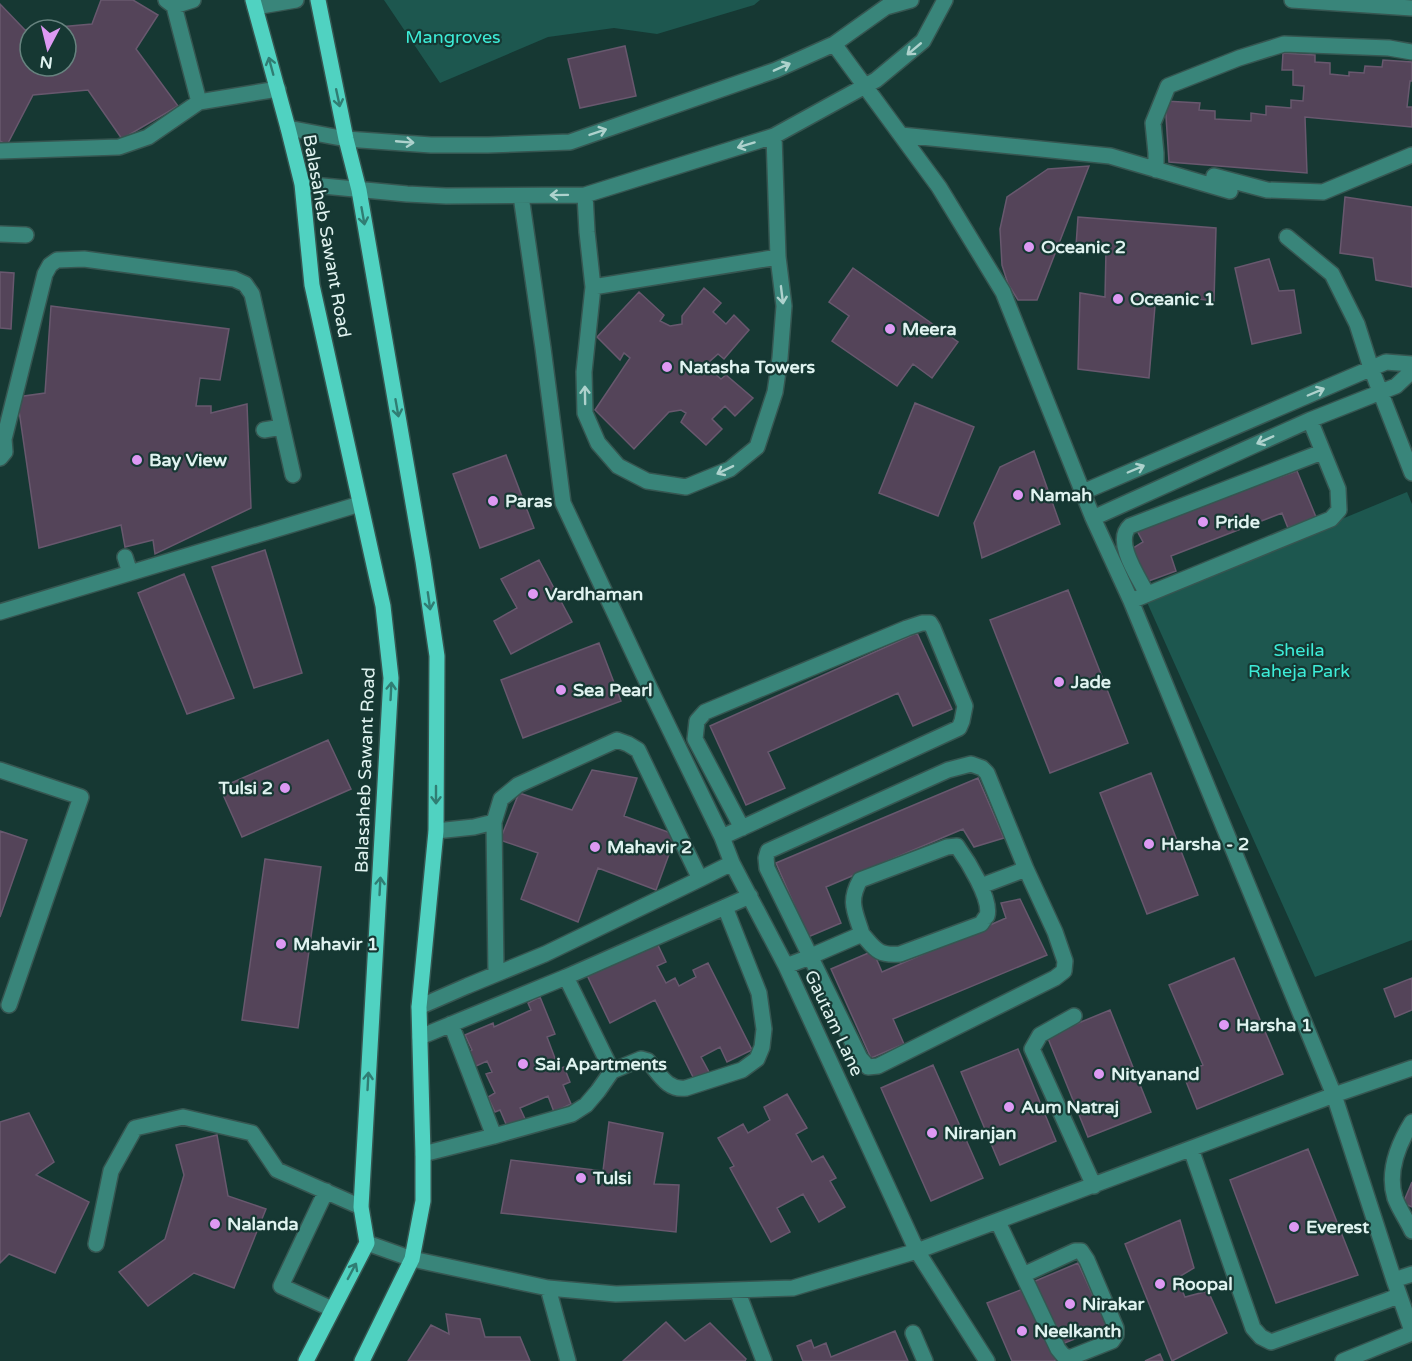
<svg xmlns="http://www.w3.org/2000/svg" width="1412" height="1361" font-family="'Varela Round',sans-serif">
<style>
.green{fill:#1d574f}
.building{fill:#544459;stroke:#68586e;stroke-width:1.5;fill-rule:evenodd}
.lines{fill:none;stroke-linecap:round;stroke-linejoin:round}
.minor-casing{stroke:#365651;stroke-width:18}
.major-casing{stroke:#365651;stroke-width:18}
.minor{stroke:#39857a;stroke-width:15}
.major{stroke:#50d2c1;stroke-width:15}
.oneway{stroke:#aed2cd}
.oneway2{stroke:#307d73}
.poi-dot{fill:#dd99f3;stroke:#163833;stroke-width:2}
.labels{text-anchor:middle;stroke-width:4.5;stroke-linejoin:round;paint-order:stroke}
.park-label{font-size:18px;fill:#3dedd8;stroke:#163833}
.street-label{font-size:18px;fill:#e0f3f0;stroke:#163833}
.poi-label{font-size:18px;font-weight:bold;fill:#e0f3f0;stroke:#163833;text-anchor:start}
</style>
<rect width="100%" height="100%" fill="#163833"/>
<path class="green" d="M384,0h376l-6,5 -97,29 -43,-6 -66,9 -108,46z
M1407,492l5,12v436l-97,37 -169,-377z"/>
<path class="building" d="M101,0h32l25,15 -22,34 42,57 -56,33 -34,-49 -55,5 -26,50 -7,-4v-137l25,26 67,-6zM30,30h36v36h-36z
M625,46l11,50 -56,12 -12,-49z
M1283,53l32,2v7l15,1v11l19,2v-4l15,1 1,-7 17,1 1,-7 29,2v19h-2l-3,26h5v20l-107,-10 2,56 -138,-11 -4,-61 35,2 -1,7 16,1v8l36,2v-8l15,2v-9l25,2v-8l12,1 1,-15 -11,-1v-15h-11z
M1089,166l-52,134h-19l-10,-16 -6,-19 -2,-36 7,-32 41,-28z
M1345,197l67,10v80l-36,-7 -3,-22 -33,-5z
M1078,217l138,11 -2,73 -58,-7 -7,84 -71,-9 2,-76 25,4 1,-47 -30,-4z
M1269,259l10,32 15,-1 7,43 -49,11 -17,-76z
M853,268l105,74 -26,36 -19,-14 -16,22 -65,-45 17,-25 -20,-14z
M0,272l14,1 -3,56 -11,-1z
M704,288l17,15 -8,9 13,12 8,-9 15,15 -25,29 -6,-5 -10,9 5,9 8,7 5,-4 27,23 -18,18 -10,-10 -13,13 10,10 -16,16 -25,-23 5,-9 -5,-3 -12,2 -35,37 -39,-39 35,-52 -6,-5 -4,7 -23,-23 42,-45 25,23 -4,6 10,5 12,-2v-8z
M51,306l178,23 -9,51 -20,-2 -4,28h15v7l36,-9 4,104 -96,46 -2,-14 -28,7 -4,-22 -82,23 -22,-151 28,-4z
M915,403l59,24 -36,89 -59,-23z
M1034,451l26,73 -78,34 -8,-35 26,-56z
M506,455l28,73 -54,20 -27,-74z
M1297,471l19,46 -28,11 -6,-15 -111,43 5,15 -30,11 -13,-34 10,-6 -8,-15z
M265,550l37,123 -48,15 -42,-121z
M539,560l33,62 -61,32 -17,-33 23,-13 -16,-29z
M184,574l50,124 -47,16 -49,-121z
M1068,590l60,153 -78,30 -60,-153z
M917,633l35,76 -39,17 -15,-33 -130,59 17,36 -39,17 -36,-79z
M599,643l22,58 -98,37 -22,-58z
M328,740l23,49 -109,48 -22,-49z
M592,770l45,8 -13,38 52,19 -20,55 -58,-22 -20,54 -57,-23 17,-46 -38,-13 19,-47 53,17z
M1151,773l47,122 -51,19 -47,-121z
M978,778l26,60 -30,9 -11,-18 -137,58 15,36 -33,14 -32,-74z
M0,831l27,9 -27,77z
M265,859l56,8 -23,161 -56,-8z
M1020,899l27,56 -154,64 11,25 -33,14 -40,-89 42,-18 9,21 124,-54 -5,-15z
M655,939l11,23 -9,4 9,17 9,-5 4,8 17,-9 -3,-7 15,-7 44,87 -25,12 -7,-15 -19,10 8,15 -15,7 -39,-79 -45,23 -24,-50z
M1234,958l49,116 -86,35 -14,-35 20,-9 -34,-80z
M1412,978v32l-17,7 -11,-28z
M540,997l15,37 -8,3 12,32 5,-2 6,15 -7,3 8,19 -17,8 -6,-16 -28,12 7,15 -18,8 -9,-21 -5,2 -7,-15 7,-4 -9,-19 6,-2 -5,-11 -13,6 -6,-15 4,-2 -7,-15 28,-12 1,4 37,-17 -3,-7z
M1110,1010l41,102 -63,25 -41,-101z
M1018,1049l38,92 -56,24 -39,-93z
M933,1065l50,113 -52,23 -50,-113z
M787,1094l20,34 -11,6 16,28 11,-6 13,22 -6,3 15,26 -26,15 -16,-28 -26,14 13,24 -19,10 -41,-74 4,-2 -16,-28 25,-14 5,9 22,-13 -6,-13z
M29,1113l25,49 -18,13 53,27 -34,71 -46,-19 -9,9v-141z
M609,1122l54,11 -9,51 25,1 -3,47 -175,-19 10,-53 92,11z
M217,1135l11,61 38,13 -32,79 -40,-15 -46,33 -29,-34 46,-33 19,-64 -8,-30z
M1308,1149l50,126 -82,28 -46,-123z
M1412,1182v25l-9,-4z
M1180,1220l14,48 -17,10 8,19 23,-6 19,42 -55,28 -47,-117z
M1078,1263l29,63 -45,18 -29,-62z
M1023,1289l34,70 -3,2h-42l-25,-58z
M446,1314l34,5 5,18h35l10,24h-122l23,-36 18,9z
M666,1322l19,19 25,-18 36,36 -1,2h-122z
M895,1331l13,30h-105l-6,-15 14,-6 3,8 12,-5 5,14z
M1160,1354l3,7h-18z"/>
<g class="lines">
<g class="minor-casing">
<path id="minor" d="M166,0l8,6 19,-6
M1292,0l120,8
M174,6l25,96
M255,7l41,-7
M834,44l105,143 64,105 90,226 38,83 203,494 60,185 18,51
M288,128l58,11 85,6h57l82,-3 206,-72 58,-26 52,-37 25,-7
M901,135l209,21 120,35
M0,151l119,-4 29,-10 51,-35 79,-13
M1156,170v-17l-3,-30 15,-37 71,-28 45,-14 105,4 23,4
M1214,176l53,14 56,2 89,-37
M302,184l105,10 39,2 139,-1 189,-59 102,-56 47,-39 22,-41
M585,195l2,37 6,55 -9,85 1,41 13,30 20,23 29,15 39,6 44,-18 27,-22 18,-55 5,-34 4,-52 -6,-49 -4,-121
M521,196l22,152 20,155 91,194 68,140 10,26 54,103 131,285 70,110
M0,234l26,1
M1287,237l45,37 25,50 14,44 41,105
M593,287l185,-30
M264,430l18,-3
M0,458l5,-6 -1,-13 41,-165 5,-9 7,-5 27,-1 150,20 11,5 7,10 41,181
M1083,492l303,-130 26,2
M1093,518l217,-98 86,-34 16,-15
M125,557l5,16
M1147,594c-8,-16 -34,-53 -17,-68l192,-74
M1131,601l200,-82 8,-9 -1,-21 -28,-69
M0,612l360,-108
M971,764l11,4 5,5 39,96 29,63 10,29 -1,10 -9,7 -177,88 -10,1 -8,-9 -93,-190 -1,-10 2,-7 180,-81z
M0,770l81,27 -72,208
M494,822l2,152
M722,837l237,-109 3,-7 3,-15 -32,-78 -3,-5h-8l-15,5 -202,84 -8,9 -2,18 47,89
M700,879l32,-16
M981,886l45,-17
M786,966l16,-6 60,-26c13,15 16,22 38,20l81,-30c1,-1 5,-8 6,-8 5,-17 -20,-56 -30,-70l-10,1 -87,33c-12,22 -5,31 2,54
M566,977l46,94
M419,1007l48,-21 78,-32 155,-75 -62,-129 -10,-6 -11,-4 -99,45 -17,14 -7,23 -20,5 -38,4
M1074,1016l-34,19 -8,14 62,137
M451,1024l43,112
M420,1037l146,-60 184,-81
M1412,1122c-13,21 -25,50 -17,76 4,11 12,22 17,33
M1191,1149l62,179 8,9 10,5 117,-42 11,-5
M423,1154l71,-18 78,-22 14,-9 12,-14 14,-20 29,-12 7,2c11,12 19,30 38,27l56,-18 15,-11 5,-12 2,-18 -5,-36 -34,-86
M326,1191l-45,95 51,23
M998,1222l60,127 5,6 6,3 43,-17 4,-6v-7l-29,-68 -6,-9h-6l-52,24
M367,1243l45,16 136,29 68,6 177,-6 124,-37 417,-156 78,-27
M96,1244l15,-73 24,-43 48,-11 69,16 25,37 84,37
M1394,1280l18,-6
M548,1288l20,73
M737,1290l27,71
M913,1333l12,28
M1343,1361l69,-28"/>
</g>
<g class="major-casing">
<path id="major" d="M253,0l35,128 14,56 10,101 71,321 8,72 -30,529 6,36 -61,118
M318,0l28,139 13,51 64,371 14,95 -1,175 -17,176 4,147v47l-11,58 -50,102"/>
</g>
<use href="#minor" class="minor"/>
<use href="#major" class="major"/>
</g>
<defs><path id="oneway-shaft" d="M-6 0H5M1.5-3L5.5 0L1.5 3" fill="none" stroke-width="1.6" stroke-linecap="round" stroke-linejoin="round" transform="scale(1.5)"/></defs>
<g class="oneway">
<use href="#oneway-shaft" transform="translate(914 49) rotate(140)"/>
<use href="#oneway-shaft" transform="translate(782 67) rotate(-24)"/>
<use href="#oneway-shaft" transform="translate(598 132) rotate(-19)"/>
<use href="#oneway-shaft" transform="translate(405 142) rotate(5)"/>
<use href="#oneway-shaft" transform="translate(746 145) rotate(163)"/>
<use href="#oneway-shaft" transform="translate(559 195) rotate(179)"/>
<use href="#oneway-shaft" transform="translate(782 295) rotate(83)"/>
<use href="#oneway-shaft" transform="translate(1316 392) rotate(-23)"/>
<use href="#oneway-shaft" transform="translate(585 395) rotate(-91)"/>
<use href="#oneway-shaft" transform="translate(1265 440) rotate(156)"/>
<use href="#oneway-shaft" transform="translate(1136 469) rotate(-23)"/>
<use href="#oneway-shaft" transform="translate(725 470) rotate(154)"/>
</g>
<g class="oneway2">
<use href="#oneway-shaft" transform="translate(271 66) rotate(-105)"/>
<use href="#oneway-shaft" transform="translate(338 98) rotate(78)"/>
<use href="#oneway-shaft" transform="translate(363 216) rotate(80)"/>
<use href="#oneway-shaft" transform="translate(397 408) rotate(80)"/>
<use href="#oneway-shaft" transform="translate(429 601) rotate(82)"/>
<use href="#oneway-shaft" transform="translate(391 691) rotate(-87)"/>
<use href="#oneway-shaft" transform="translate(436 795) rotate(90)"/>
<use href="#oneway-shaft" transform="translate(380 886) rotate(-87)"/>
<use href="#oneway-shaft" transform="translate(368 1081) rotate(-87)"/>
<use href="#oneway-shaft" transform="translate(352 1271) rotate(-62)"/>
</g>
<g class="poi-dot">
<circle cx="1029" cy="247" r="6"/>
<circle cx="1118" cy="299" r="6"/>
<circle cx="890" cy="329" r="6"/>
<circle cx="667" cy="367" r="6"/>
<circle cx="137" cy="460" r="6"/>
<circle cx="1018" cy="495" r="6"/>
<circle cx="493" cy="501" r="6"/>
<circle cx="1203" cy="522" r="6"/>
<circle cx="533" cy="594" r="6"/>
<circle cx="1059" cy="682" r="6"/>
<circle cx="561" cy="690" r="6"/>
<circle cx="285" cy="788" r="6"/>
<circle cx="1149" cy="844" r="6"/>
<circle cx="595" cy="847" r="6"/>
<circle cx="281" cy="944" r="6"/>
<circle cx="1224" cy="1025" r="6"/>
<circle cx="523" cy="1064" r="6"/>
<circle cx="1099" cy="1074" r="6"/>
<circle cx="1009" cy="1107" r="6"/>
<circle cx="932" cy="1133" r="6"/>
<circle cx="581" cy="1178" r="6"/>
<circle cx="215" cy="1224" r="6"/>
<circle cx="1294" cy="1227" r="6"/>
<circle cx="1160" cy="1284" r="6"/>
<circle cx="1070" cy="1304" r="6"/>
<circle cx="1022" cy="1331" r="6"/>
</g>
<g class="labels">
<g class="park-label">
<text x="453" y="43">Mangroves</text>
<text x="1299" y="656">Sheila<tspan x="1299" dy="21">Raheja Park</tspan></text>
</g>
<g class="street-label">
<text transform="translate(327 236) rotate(80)" y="6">Balasaheb Sawant Road</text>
<text transform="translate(365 770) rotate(-88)" y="6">Balasaheb Sawant Road</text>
<text transform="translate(834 1023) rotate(65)" y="6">Gautam Lane</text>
</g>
<g class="poi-label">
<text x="1041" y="253">Oceanic 2</text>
<text x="1130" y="305">Oceanic 1</text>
<text x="902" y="335">Meera</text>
<text x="679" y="373">Natasha Towers</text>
<text x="149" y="466">Bay View</text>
<text x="1030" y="501">Namah</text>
<text x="505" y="507">Paras</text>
<text x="1215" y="528">Pride</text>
<text x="545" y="600">Vardhaman</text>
<text x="1071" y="688">Jade</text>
<text x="573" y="696">Sea Pearl</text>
<text x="273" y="794" text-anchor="end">Tulsi 2</text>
<text x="1161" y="850">Harsha - 2</text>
<text x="607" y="853">Mahavir 2</text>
<text x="293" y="950">Mahavir 1</text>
<text x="1236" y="1031">Harsha 1</text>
<text x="535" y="1070">Sai Apartments</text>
<text x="1111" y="1080">Nityanand</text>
<text x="1021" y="1113">Aum Natraj</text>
<text x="944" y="1139">Niranjan</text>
<text x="593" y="1184">Tulsi</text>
<text x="227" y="1230">Nalanda</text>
<text x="1306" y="1233">Everest</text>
<text x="1172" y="1290">Roopal</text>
<text x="1082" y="1310">Nirakar</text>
<text x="1034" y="1337">Neelkanth</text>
</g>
</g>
<g transform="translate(48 48) rotate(187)"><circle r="28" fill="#163833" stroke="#67837f" stroke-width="1.5"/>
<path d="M0-4.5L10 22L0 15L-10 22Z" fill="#dd99f3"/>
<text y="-9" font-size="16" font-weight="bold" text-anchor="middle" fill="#e0f3f0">N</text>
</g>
</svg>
